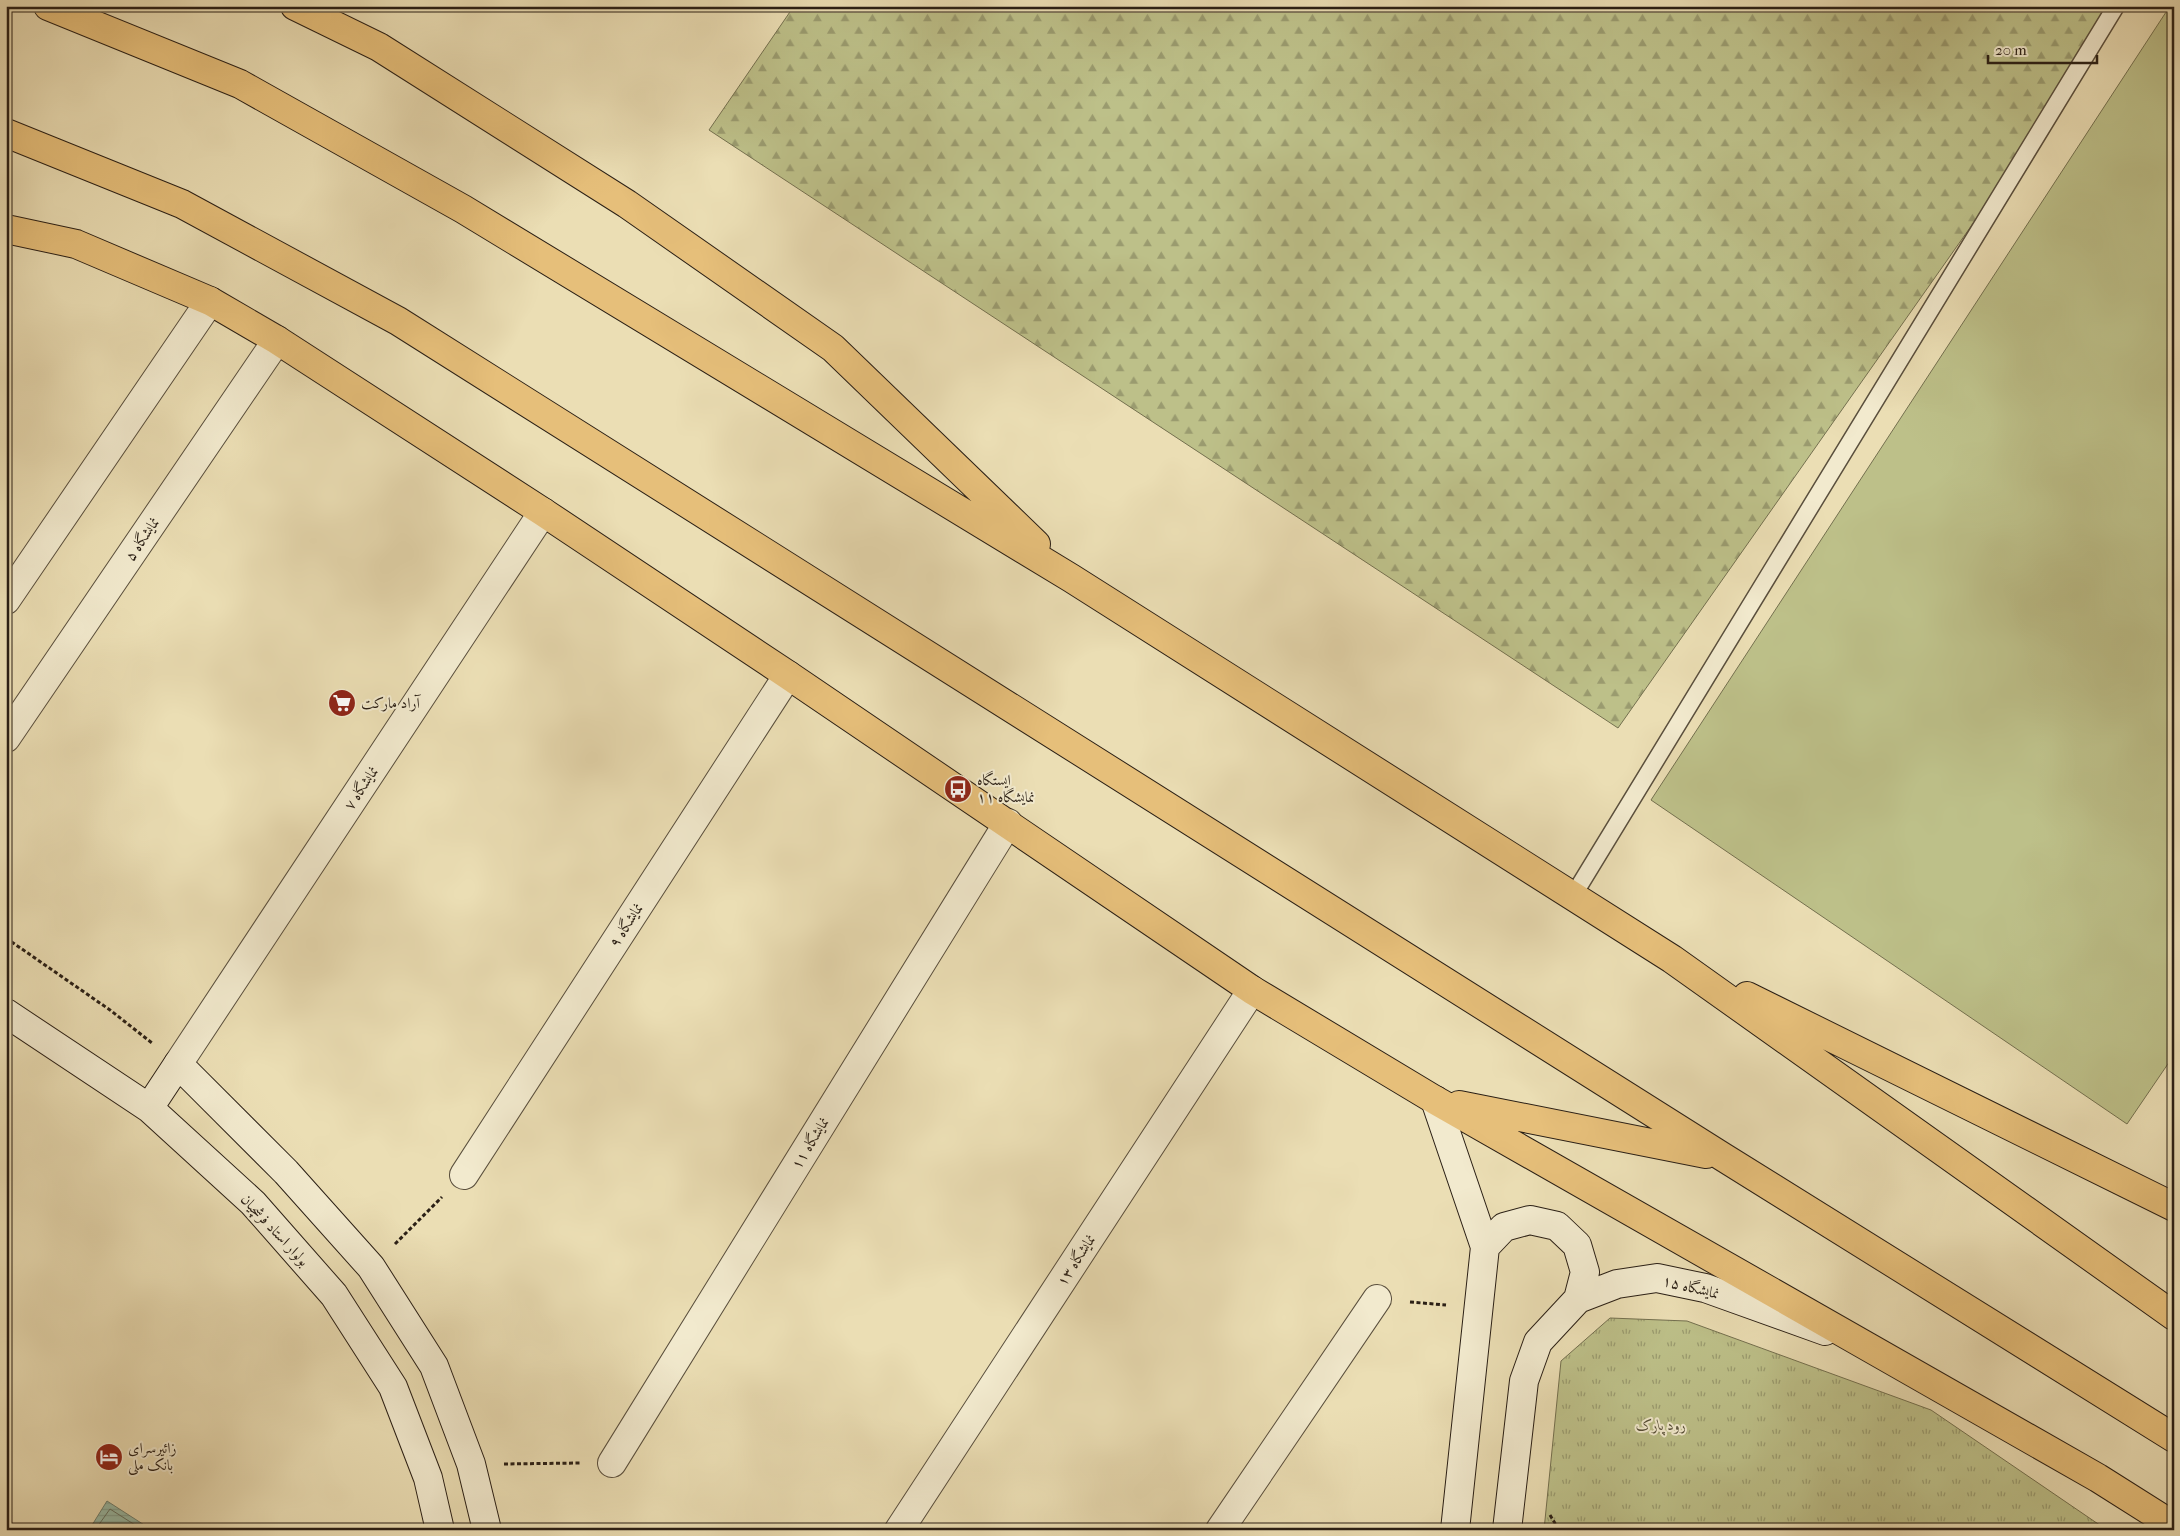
<svg xmlns="http://www.w3.org/2000/svg" width="2180" height="1536" font-family="'IM FELL French Canon',Amiri,serif">
<style>
.grass{fill:url(#grass-tufts);stroke:#74704f}
.forest{fill:url(#forest-firs);stroke:#74704f}
.pitch{fill:#bdc089;stroke:#74704f}
.water{fill:url(#water-rules);stroke:#6d7e6e}
.lines{fill:none;stroke-linecap:round;stroke-linejoin:round}
.shore{stroke:#626e5f;stroke-width:1}
.lane-casing{stroke:#5a4f3d;stroke-width:19}
.street-casing{stroke:#5a4f3d;stroke-width:30}
.secondary-casing{stroke:#2a1f15;stroke-width:30}
.highway-casing{stroke:#2a1f15;stroke-width:30}
.path{stroke:#2a1f15;stroke-width:3;stroke-dasharray:4 2.5;stroke-linecap:butt}
.lane{stroke:#f2eace;stroke-width:16}
.street{stroke:#f2eace;stroke-width:28}
.secondary{stroke:#f2eace;stroke-width:28}
.highway{stroke:#e6bf7a;stroke-width:28}
.labels{text-anchor:middle;stroke-width:4;stroke-linejoin:round;paint-order:stroke}
.street-label{font-size:15px;fill:#2a1f15;stroke:#f2eace}
.poi-label{font-size:15px;fill:#2a1f15;stroke:#f2eace;text-anchor:start}
.park-label{font-size:15px;font-style:italic;fill:#564f38;stroke:#f2eace}
</style>
<defs>
<pattern id="grass-tufts" width="24" height="20" patternUnits="userSpaceOnUse" patternTransform="scale(1.25)"><rect width="24" height="20" fill="#bdc089"/><path d="M3 7l-1-3M5 7V3M7 7l1-3M15 17l-1-3M17 17v-4M19 17l1-3" fill="none" stroke="#9a9b6f"/></pattern>
<pattern id="forest-firs" width="22" height="20" patternUnits="userSpaceOnUse" patternTransform="scale(1.25)"><rect width="22" height="20" fill="#bdc089"/><path d="M5 1l3.5 6h-7zM16 11l3.5 6h-7z" fill="#9a9b6f"/></pattern>
<pattern id="water-rules" width="6" height="5" patternUnits="userSpaceOnUse" patternTransform="scale(1.25)"><rect width="6" height="5" fill="#99bda9"/><path d="M0 2.5h6" fill="none" stroke="#84a291"/></pattern>
</defs>
<rect width="100%" height="100%" fill="#ebdeb4"/>
<filter id="stains"><feTurbulence type="fractalNoise" baseFrequency=".004" numOctaves="4"/><feColorMatrix values="0 0 0 0 .2 0 0 0 0 .09 0 0 0 0 .02 0 0 0 .5 -.17"/></filter>
<radialGradient id="worn" r=".72"><stop offset=".6" stop-color="#630" stop-opacity="0"/><stop offset="1" stop-color="#630" stop-opacity=".3"/></radialGradient>
<path class="grass" d="M1610,1318l77,3 244,89 176,120h-563l17,-169z"/>
<path class="forest" d="M794,6h1332l-508,722 -909,-598z"/>
<path class="pitch" d="M2170,6h4v1049l-47,69 -476,-324z"/>
<path class="water" d="M107,1501l45,29h-63z"/>
<g class="lines">
<path class="shore" d="M95,1530l15,-21 33,21"/>
<g class="lane-casing">
<path id="lane" d="M1573,896l543,-890"/>
</g>
<g class="street-casing">
<path id="street" d="M6,600l204,-299
M6,738l271,-398
M178,1064l365,-552
M464,1175l324,-500
M612,1463l396,-640
M899,1530l353,-540
M1220,1530l157,-231"/>
</g>
<g class="secondary-casing">
<path id="secondary" d="M6,1013l143,95 104,95 81,92 59,92 35,91 12,52
M1435,1100l50,147 -30,283
M149,1108l29,-44 108,108 85,95 63,99 37,98 16,66
M1485,1247l19,-20 26,-7 27,6 20,19 8,27 -7,27
M1507,1530l17,-149 14,-39 40,-43 39,-15 40,-6 48,10 120,43"/>
</g>
<g class="highway-casing">
<path id="highway" d="M48,6l192,78 223,125 608,369 601,381 502,357
M295,6l84,41 248,157 206,144 203,196
M6,133l176,71 216,117 1325,836 451,281
M6,229l70,15 134,57 67,39 266,172 245,163 464,315 183,110 663,378 76,48
M1747,996l427,211
M1459,1105l247,49"/>
</g>
<path class="path" d="M6,938l104,72 42,33
M395,1244l47,-47
M1410,1302l36,3
M504,1464l77,-1
M1550,1515l9,15"/>
<use href="#lane" class="lane"/>
<use href="#street" class="street"/>
<use href="#secondary" class="secondary"/>
<use href="#highway" class="highway"/>
</g>
<defs>
<g id="supermarket-disc" transform="scale(1.4375)"><circle r="9.5" fill="#8f2418" stroke="#f2eace"/><path d="M-6-5.5h2.5l.6 2H6L4.5 2H-2.5L-4.4-4H-6ZM-1.5 3.2a1.3 1.3 0 1 0 .1 0ZM3 3.2a1.3 1.3 0 1 0 .1 0Z" fill="#fff"/></g>
<g id="bus-disc" transform="scale(1.4375)"><circle r="9.5" fill="#8f2418" stroke="#f2eace"/><path d="M-5-6H5V4H4V6H2V4H-2V6H-4V4H-5ZM-3.5-4V0h7V-4ZM-3.5 1.2v1.5H-2V1.2ZM2 1.2v1.5H3.5V1.2Z" fill="#fff"/></g>
<g id="hotel-disc" transform="scale(1.4375)"><circle r="9.5" fill="#8f2418" stroke="#f2eace"/><path d="M-6-4.5h1.5V1H6V5H4.5V3h-9V5H-6ZM-4 0a1.8 1.8 0 1 1 3.6 0ZM.5 0V-2.5h3Q6-2.5 6 0Z" fill="#fff"/></g>
</defs>
<g fill-rule="evenodd">
<use href="#supermarket-disc" x="342" y="703"/>
<use href="#bus-disc" x="958" y="789"/>
<use href="#hotel-disc" x="109" y="1457"/>
</g>
<g class="labels">
<g class="street-label">
<text transform="translate(142 539) rotate(-56)" y="5">نمایشگاه ۵</text>
<text transform="translate(361 788) rotate(-56)" y="5">نمایشگاه ۷</text>
<text transform="translate(626 925) rotate(-57)" y="5">نمایشگاه ۹</text>
<text transform="translate(810 1143) rotate(-58)" y="5">نمایشگاه ۱۱</text>
<text transform="translate(275 1230) rotate(47)" y="5">بولوار استاد فرشچیان</text>
<text transform="translate(1076 1260) rotate(-57)" y="5">نمایشگاه ۱۳</text>
<text transform="translate(1691 1287) rotate(14)" y="5">نمایشگاه ۱۵</text>
</g>
<g class="poi-label">
<text x="361" y="708">آراد مارکت</text>
<text x="977" y="785">ایستگاه<tspan x="977" dy="17">نمایشگاه ۱۱</tspan></text>
<text x="128" y="1453">زائیرسرای<tspan x="128" dy="17">بانک ملی</tspan></text>
</g>
<g class="park-label">
<text x="1661" y="1430">رود پارک</text>
</g>
</g>
<rect width="2180" height="1536" fill="none" stroke="#ebdeb4" stroke-width="25"/>
<rect x="8" y="8" width="2165" height="1521" fill="none" stroke="#2a1f15" stroke-width="2.5"/>
<rect x="12" y="12" width="2155" height="1511" fill="none" stroke="#2a1f15"/>
<path d="M1988 55v8h109v-8" fill="none" stroke="#2a1f15" stroke-width="2.5"/>
<text x="1995" y="55" font-size="15" fill="#2a1f15" stroke="#f2eace" stroke-width="4" paint-order="stroke">20 m</text>
<rect width="100%" height="100%" filter="url(#stains)"/>
<rect width="100%" height="100%" fill="url(#worn)"/>
</svg>
